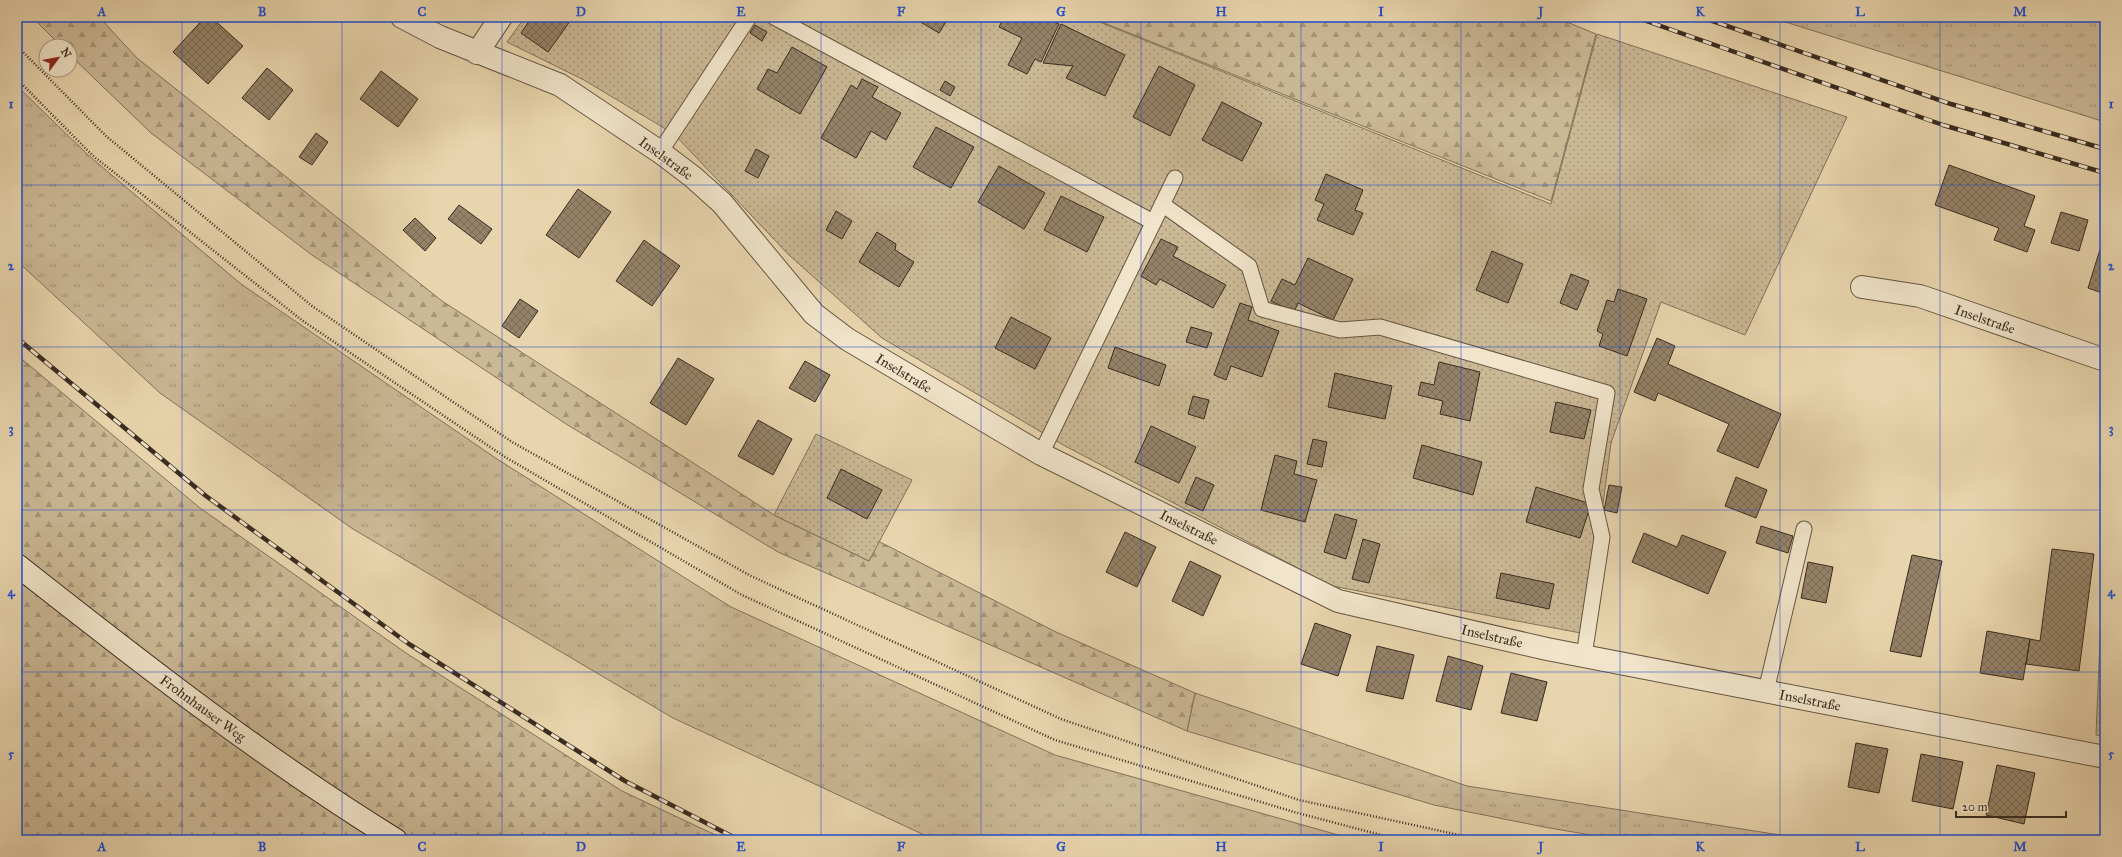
<svg xmlns="http://www.w3.org/2000/svg" width="2122" height="857" font-family="'IM FELL Great Primer',serif">
<style>
.grass{fill:url(#grass-tufts);stroke:#82725a}
.forest{fill:url(#forest-firs);stroke:#82725a}
.garden{fill:url(#garden-dots);stroke:#82725a}
.building{fill:url(#building-cross-hatch);stroke:#392b20}
.lines{fill:none;stroke-linecap:round;stroke-linejoin:round}
.service-casing{stroke:#655643;stroke-width:17}
.minor-casing{stroke:#655643;stroke-width:24}
.secondary-casing{stroke:#392b20;stroke-width:24}
.path{stroke:#392b20;stroke-width:2.5;stroke-dasharray:1 2;stroke-linecap:butt}
.service{stroke:#f1e4ca;stroke-width:15}
.minor{stroke:#f1e4ca;stroke-width:22}
.secondary{stroke:#f1e4ca;stroke-width:22}
.rail-casing{stroke:#392b20;stroke-width:4.5}
.rail{stroke:#f1e4ca;stroke-width:3;stroke-dasharray:9;stroke-linecap:butt}
.grid{fill:none;stroke:#1d4ed8;stroke-width:1;stroke-opacity:0.55}
.labels{text-anchor:middle;stroke-width:3;stroke-linejoin:round;paint-order:stroke}
.street-label{font-size:14px;fill:#392b20;stroke:#f1e4ca}
.neatline{fill:none;stroke:#1d4ed8;stroke-width:1.5}
.grid-label{font-size:13px;text-anchor:middle;font-weight:bold;fill:#1d4ed8}
</style>
<defs>
<pattern id="grass-tufts" width="24" height="20" patternUnits="userSpaceOnUse"><rect width="24" height="20" fill="#cbb895"/><path d="M3 7l-1-3M5 7V3M7 7l1-3M15 17l-1-3M17 17v-4M19 17l1-3" fill="none" stroke="#a69679"/></pattern>
<pattern id="forest-firs" width="22" height="20" patternUnits="userSpaceOnUse"><rect width="22" height="20" fill="#cbb895"/><path d="M5 1l3.5 6h-7zM16 11l3.5 6h-7z" fill="#a69679"/></pattern>
<pattern id="garden-dots" width="8" height="8" patternUnits="userSpaceOnUse"><rect width="8" height="8" fill="#cbb895"/><path d="M2 2h.1M6 6h.1" fill="none" stroke="#a69679" stroke-width="1.8" stroke-linecap="round"/></pattern>
<pattern id="building-cross-hatch" width="8" height="8" patternUnits="userSpaceOnUse"><rect width="8" height="8" fill="#958369"/><path d="M0 0l8 8M0 8l8-8" fill="none" stroke="#7b6b56"/></pattern>
</defs>
<rect width="100%" height="100%" fill="#e9d5ad"/>
<filter id="stains"><feTurbulence type="fractalNoise" baseFrequency=".005" numOctaves="4"/><feColorMatrix values="0 0 0 0 .2 0 0 0 0 .09 0 0 0 0 .02 0 0 0 .5 -.17"/></filter>
<radialGradient id="worn" r=".72"><stop offset=".6" stop-color="#630" stop-opacity="0"/><stop offset="1" stop-color="#630" stop-opacity=".3"/></radialGradient>
<path class="grass" d="M1780,17h314l11,4v101l-326,-102z
M17,86l71,69 153,129 256,175 234,148 324,148 301,85h-421l-262,-122 -320,-189 -193,-136 -143,-132z
M1195,693l272,93 345,54h-192l-76,-13 -110,-22 -247,-74z"/>
<path class="forest" d="M32,17h67l38,41 305,243 332,214 95,46 9,-20 178,91 139,61 -8,38 -409,-179 -212,-128 -254,-169 -161,-122 -81,-78v-9h-9z
M1089,17h466l41,17 -45,167z
M17,355l183,153 206,145 216,138 104,49h-709z"/>
<path class="garden" d="M525,17h562l464,187 46,-170 250,83 -102,218 -84,-33 -50,141 -25,191 -254,-48 -267,-140 -183,-108 -93,-83 -115,-121 -90,-54 -77,-38z
M816,434l96,46 -43,81 -95,-46z
M2105,520v217l-9,-2z"/>
<path class="building" d="M205,17h6l32,29 -35,38 -35,-32z
M532,17h41l-25,35 -27,-19z
M912,17h37l-10,16z
M1004,17h40l15,7 -18,38 -6,-3 -8,15 -19,-9 14,-27 -23,-11z
M1061,24l64,31 -20,41 -39,-18 7,-12 -30,-3z
M755,25l12,7 -5,9 -12,-8z
M792,47l35,20 -27,47 -43,-25 11,-20 9,4z
M1159,66l36,19 -25,51 -37,-19z
M267,68l26,22 -24,30 -27,-22z
M381,71l37,28 -20,28 -38,-28z
M862,79l16,8 -6,10 29,16 -15,27 -15,-9 -15,27 -35,-20 30,-53 6,4z
M945,81l10,6 -5,9 -10,-6z
M1222,102l40,21 -20,38 -40,-21z
M936,127l38,20 -23,41 -38,-21z
M316,133l12,9 -16,23 -13,-8z
M756,149l13,7 -11,22 -13,-7z
M1949,165l86,31 -11,30 11,4 -8,22 -33,-12 5,-12 -64,-23z
M999,166l46,27 -21,36 -46,-27z
M1326,174l37,16 -8,20 8,3 -10,22 -36,-15 7,-16 -9,-4z
M578,189l33,23 -32,46 -33,-23z
M1061,196l43,21 -17,35 -43,-22z
M459,205l33,24 -11,15 -33,-25z
M836,211l16,10 -10,18 -16,-9z
M2061,212l27,8 -9,31 -28,-8z
M415,218l21,20 -11,13 -22,-21z
M877,232l19,12 -1,6 19,12 -15,25 -40,-25z
M1161,239l17,8 -5,9 53,29 -13,23 -53,-29 -4,6 -15,-9z
M644,240l36,26 -28,40 -36,-25z
M2102,243l3,1v50l-17,-6z
M1492,251l31,13 -15,39 -32,-13z
M1308,258l45,21 -20,41 -35,-17 -4,9 -23,-11 11,-22 13,6z
M1571,274l18,7 -12,29 -17,-7z
M1618,289l29,10 -20,57 -28,-10 4,-12 -6,-3 10,-31 7,2z
M520,299l18,12 -19,27 -17,-12z
M1240,303l12,4 -4,13 31,11 -17,46 -31,-11 -5,14 -12,-5z
M1011,317l40,21 -16,31 -40,-21z
M1191,327l21,6 -5,15 -21,-6z
M1657,338l18,8 -7,18 113,50 -23,54 -41,-17 12,-27 -71,-31 -3,8 -21,-9z
M1115,347l51,18 -7,21 -51,-18z
M678,358l36,21 -28,46 -36,-22z
M805,361l25,14 -15,27 -26,-14z
M1439,362l41,10 -10,49 -30,-7 3,-13 -25,-6 3,-13 13,3z
M1335,373l57,13 -7,33 -57,-12z
M1193,396l16,4 -5,19 -16,-5z
M1556,402l35,8 -7,29 -34,-7z
M758,420l34,19 -19,36 -35,-19z
M1151,426l45,21 -17,36 -44,-21z
M1313,439l14,3 -5,25 -15,-3z
M1422,445l60,17 -9,33 -60,-17z
M1275,455l22,6 -3,13 23,6 -12,42 -44,-12z
M841,469l41,21 -15,29 -40,-21z
M1196,477l18,8 -11,26 -18,-8z
M1736,477l31,13 -11,28 -31,-12z
M1609,485l13,2 -5,26 -13,-3z
M1536,487l55,17 -11,34 -54,-16z
M1335,514l22,6 -11,39 -22,-7z
M1761,526l32,10 -5,17 -32,-10z
M1125,532l31,15 -19,40 -31,-15z
M1644,533l33,14 5,-12 44,17 -18,42 -76,-32z
M1363,539l17,5 -11,39 -17,-4z
M2052,549l42,5 -15,117 -53,-7 4,-25 10,2z
M1912,555l30,6 -21,96 -31,-6z
M1190,561l31,15 -18,40 -31,-15z
M1808,562l25,5 -7,36 -25,-5z
M1501,573l53,11 -5,25 -53,-11z
M1315,623l36,12 -13,41 -37,-12z
M1987,631l43,8 -7,41 -43,-7z
M1377,646l37,9 -11,44 -37,-8z
M1448,656l35,10 -12,44 -35,-9z
M1511,673l36,9 -10,39 -36,-8z
M1856,743l32,6 -9,44 -31,-6z
M1921,754l42,8 -10,47 -41,-8z
M1997,765l38,8 -11,51 -38,-9z"/>
<g class="lines">
<g class="service-casing">
<path id="service" d="M774,17l379,205
M660,152l89,-135
M1162,204l87,62 13,43 78,21 40,-3 227,66 -16,96 11,48 -18,119
M1041,454l134,-276
M1766,691l38,-162"/>
</g>
<g class="minor-casing">
<path id="minor" d="M402,17l38,20 120,48 100,67 33,25 29,26 92,111 33,25 194,115 297,147 209,48 558,108
M477,53l24,-36
M1862,287l58,9 185,64"/>
</g>
<g class="secondary-casing">
<path id="secondary" d="M17,565c123,97 246,193 379,275"/>
</g>
<path class="path" d="M17,46l89,90 206,170 200,136 239,134 310,143 238,81 183,40
M17,79l75,76 211,166 202,136 237,138 313,145 239,72 106,28"/>
<use href="#service" class="service"/>
<use href="#minor" class="minor"/>
<use href="#secondary" class="secondary"/>
<g class="rail-casing">
<path id="rail" d="M1635,17l308,108 162,48
M1701,17l250,87 154,45
M17,338l189,158 203,148 216,137 114,59"/>
</g>
<use href="#rail" class="rail"/>
</g>
<path class="grid" d="M182,17v823M342,17v823M502,17v823M661,17v823M821,17v823M981,17v823M1141,17v823M1301,17v823M1461,17v823M1620,17v823M1780,17v823M1940,17v823M17,185h2088M17,347h2088M17,510h2088M17,672h2088"/>
<g class="labels">
<g class="street-label">
<text transform="translate(666 158) rotate(36)" y="5">Inselstraße</text>
<text transform="translate(1985 319) rotate(19)" y="5">Inselstraße</text>
<text transform="translate(904 373) rotate(31)" y="5">Inselstraße</text>
<text transform="translate(1189 527) rotate(26)" y="5">Inselstraße</text>
<text transform="translate(1492 636) rotate(13)" y="5">Inselstraße</text>
<text transform="translate(1810 700) rotate(11)" y="5">Inselstraße</text>
<text transform="translate(203 708) rotate(36)" y="5">Frohnhauser Weg</text>
</g>
</g>
<rect width="2122" height="857" fill="none" stroke="#e9d5ad" stroke-width="44"/>
<g transform="translate(58 58) rotate(58)"><circle r="19" fill="#f1e4ca" stroke="#a79a86"/>
<path d="M0-3L7 15L0 10L-7 15Z" fill="#8f2418"/>
<text y="-6" font-size="11" font-weight="bold" text-anchor="middle" fill="#392b20">N</text>
</g>
<path d="M1956 811v6h110v-6" fill="none" stroke="#392b20" stroke-width="2"/>
<text x="1962" y="811" font-size="12" fill="#392b20" stroke="#f1e4ca" stroke-width="3" paint-order="stroke">20 m</text>
<rect x="22" y="22" width="2078" height="813" class="neatline"/>
<g class="grid-label">
<text x="102" y="16">A</text>
<text x="262" y="16">B</text>
<text x="422" y="16">C</text>
<text x="581" y="16">D</text>
<text x="741" y="16">E</text>
<text x="901" y="16">F</text>
<text x="1061" y="16">G</text>
<text x="1221" y="16">H</text>
<text x="1381" y="16">I</text>
<text x="1541" y="16">J</text>
<text x="1700" y="16">K</text>
<text x="1860" y="16">L</text>
<text x="2020" y="16">M</text>
<text x="11" y="108">1</text>
<text x="2111" y="108">1</text>
<text x="11" y="270">2</text>
<text x="2111" y="270">2</text>
<text x="11" y="433">3</text>
<text x="2111" y="433">3</text>
<text x="11" y="596">4</text>
<text x="2111" y="596">4</text>
<text x="11" y="758">5</text>
<text x="2111" y="758">5</text>
<text x="102" y="851">A</text>
<text x="262" y="851">B</text>
<text x="422" y="851">C</text>
<text x="581" y="851">D</text>
<text x="741" y="851">E</text>
<text x="901" y="851">F</text>
<text x="1061" y="851">G</text>
<text x="1221" y="851">H</text>
<text x="1381" y="851">I</text>
<text x="1541" y="851">J</text>
<text x="1700" y="851">K</text>
<text x="1860" y="851">L</text>
<text x="2020" y="851">M</text>
</g>
<rect width="100%" height="100%" filter="url(#stains)"/>
<rect width="100%" height="100%" fill="url(#worn)"/>
</svg>
